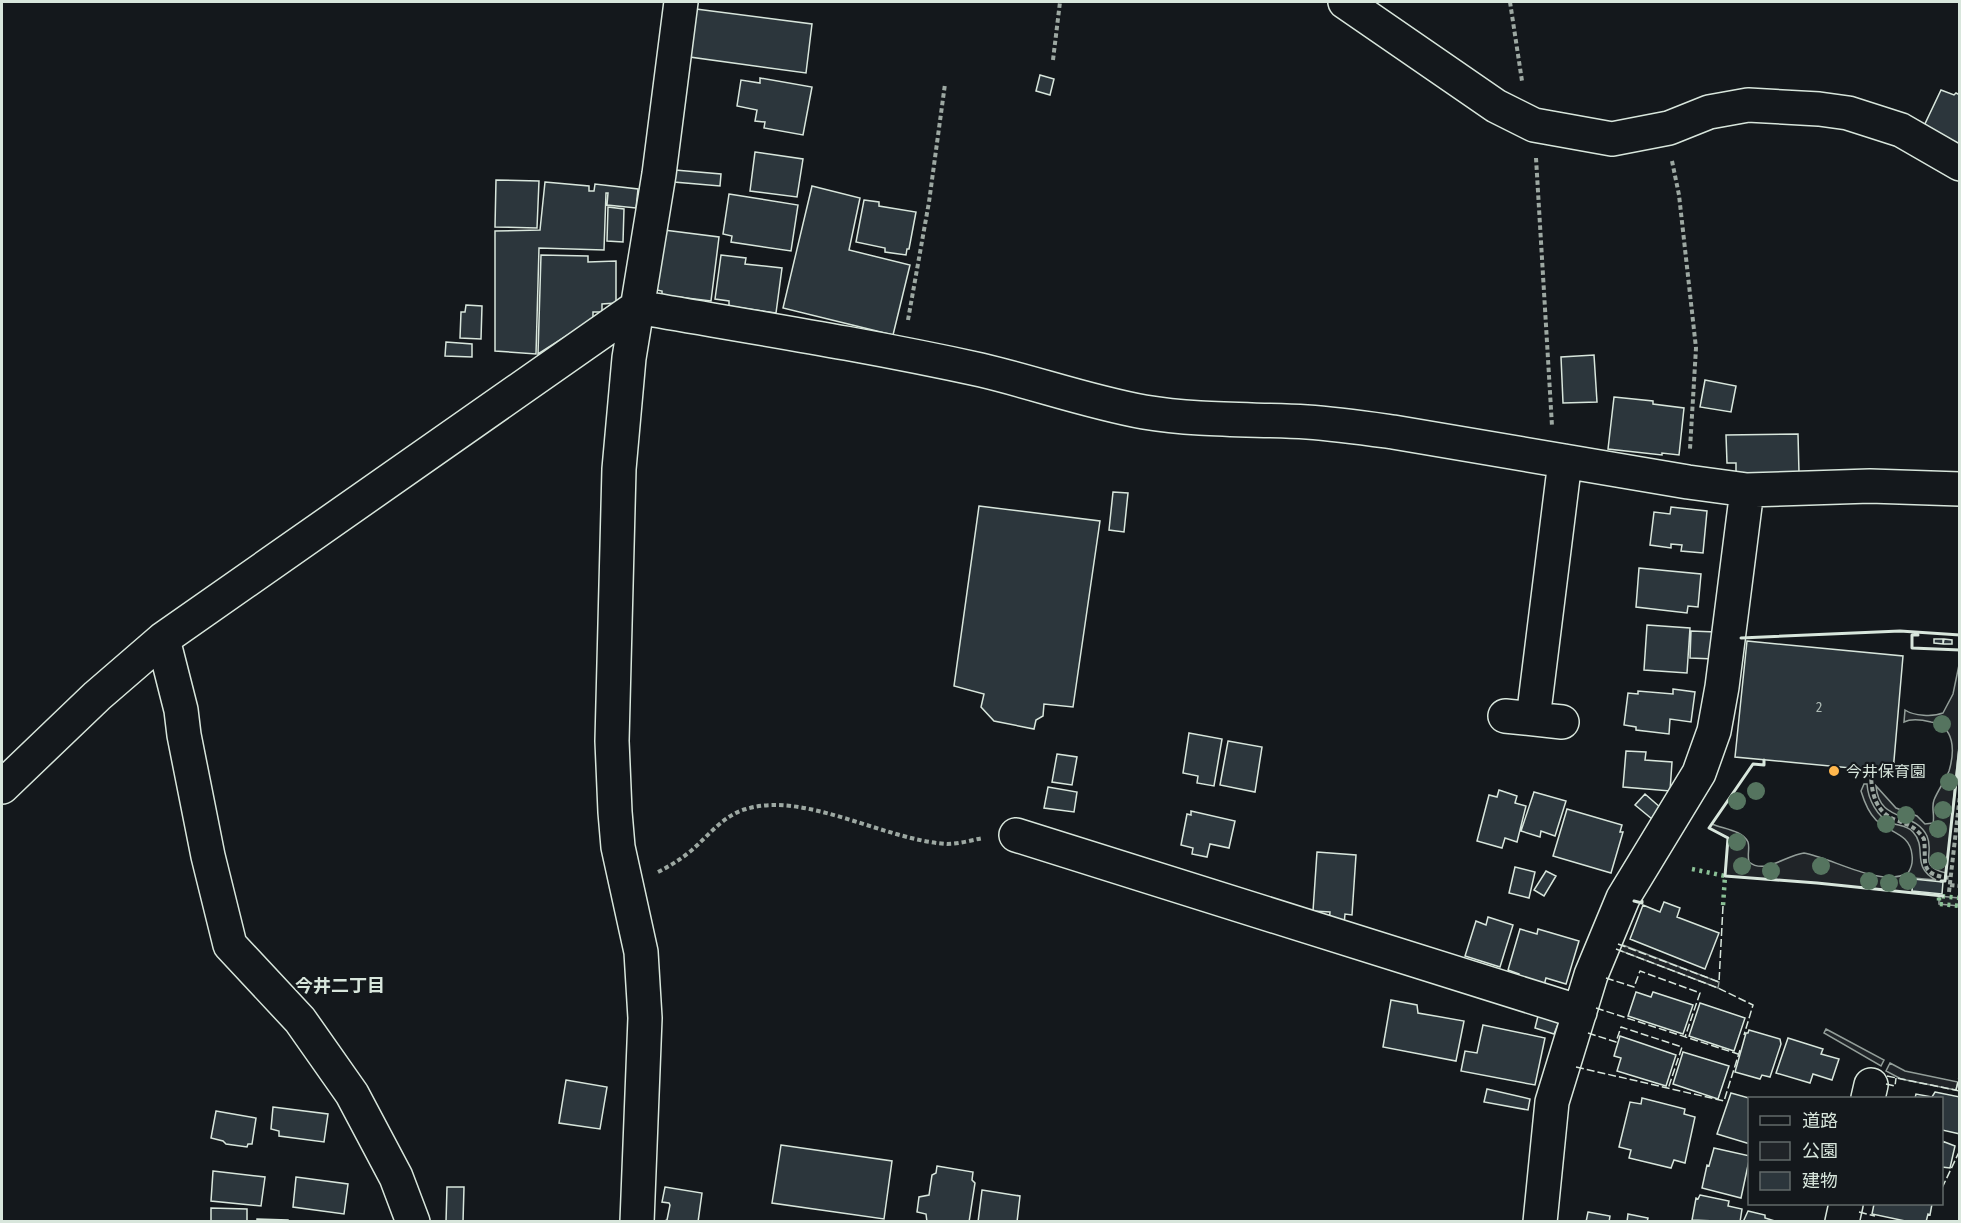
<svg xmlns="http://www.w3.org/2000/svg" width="1961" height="1223" font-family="'Fira Sans Condensed','Noto Sans JP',sans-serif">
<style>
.green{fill:#202428;stroke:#939e99;stroke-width:1.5}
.building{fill:#2c363c;stroke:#d8e6dc;stroke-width:1.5}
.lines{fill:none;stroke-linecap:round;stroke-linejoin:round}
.minor-casing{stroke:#d8e6dc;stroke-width:36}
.path{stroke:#9da8a2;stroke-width:4;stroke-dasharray:4.5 3;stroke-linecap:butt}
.minor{stroke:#14181c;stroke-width:33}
.hedge{stroke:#8ac095;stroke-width:4.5;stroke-dasharray:3 4.5;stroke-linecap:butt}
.fence{stroke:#d8e6dc;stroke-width:1.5;stroke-dasharray:8 3;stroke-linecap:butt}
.wall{stroke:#d8e6dc;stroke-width:3}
.tree{fill:#55745f}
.poi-dot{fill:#ffb74d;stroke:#14181c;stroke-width:2}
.labels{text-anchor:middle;stroke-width:4.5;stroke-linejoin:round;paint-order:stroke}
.number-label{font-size:14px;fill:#adbab4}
.poi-label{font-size:16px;fill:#d8e6dc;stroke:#14181c;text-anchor:start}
.neighbourhood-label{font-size:18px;font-weight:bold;fill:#d8e6dc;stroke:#14181c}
</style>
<rect width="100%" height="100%" fill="#14181c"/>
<path class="green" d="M1959,665v81l-13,127c-29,-7 -11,-20 -19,-37 -13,-26 -48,-13 -51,-50l20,22 21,8 8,8 8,-1c2,-8 -2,-15 1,-23 4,-10 11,-19 15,-29 6,-20 6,-45 -18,-49 -8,-2 -19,-4 -27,0l1,-12c9,6 28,7 38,3l10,-19z
M1864,784h3c1,15 10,33 24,39 8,3 16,2 22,9 15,16 -3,34 23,48l-22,-2 -2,15 -95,-10 -92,-7 3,-38 -19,-10 3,-4c11,5 30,6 36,18 2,6 -1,13 1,20 16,13 37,-7 55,-9 29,5 76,35 104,20 4,-6 5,-11 4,-18 -2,-22 -23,-22 -36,-35 -8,-8 -12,-19 -15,-29z
M1939,896l20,2v8l-20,-2z
M1615,942l104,40 -1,6 -102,-39z
M1826,1029l58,31 -3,6 -57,-33z
M1890,1063l15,8 53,11 -2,8 -55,-11 -15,-8z"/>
<path class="building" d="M696,9l116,15 -6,49 -116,-16z
M1040,75l14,4 -4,16 -14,-4z
M760,78l52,9 -9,48 -39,-7 1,-6 -10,-1 2,-11 -20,-4 4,-26 19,3z
M1941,90l13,5 2,-2 4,2v53l-37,-20z
M755,152l48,7 -6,38 -47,-6z
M675,170l46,4 -1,12 -46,-4z
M496,180l43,1 -2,47 -42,-1z
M545,182l44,4v5h5l1,-7 43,5 -2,19 -29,-3 1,-12h-2l-2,57 -65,-2 -3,106 -41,-3v-120l45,-1z
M812,186l48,12 -11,52 61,15 -17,70 -110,-27z
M729,194l69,11 -7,46 -60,-9 1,-6 -9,-2z
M864,200l15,2v4l37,6 -7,37h-2l-1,6 -21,-3v-4l-29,-6z
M608,207l16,2 -1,33 -16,-1z
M664,230l55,7 -8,64 -49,-6v-4l-5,-1z
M541,255l47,1v6l28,-1v42l-14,1v8h-9v7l-55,35z
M721,255l25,3 -1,6 37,4 -6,45 -47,-7v-5l-14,-2z
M466,305l16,1 -1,33 -21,-1 1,-26h4z
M446,342l26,2v13l-27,-1z
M1594,355l3,47 -34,1 -2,-46z
M1705,380l31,6 -5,26 -31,-5z
M1614,397l39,4v3l31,4 -5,47 -17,-2v2l-54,-6z
M1798,434l1,39 -63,2v-12h-9l-1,-28z
M1113,492l15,1 -4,39 -15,-2z
M979,506l121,15 -27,186 -29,-3 -1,12 -7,4 -2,9 -40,-8 -13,-14 3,-13 -30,-8z
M1671,507l36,4 -4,42 -22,-2 1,-6 -11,-1v4l-21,-3 4,-33 16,2z
M1639,568l62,6 -3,33 -10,-1 -1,7 -51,-6z
M1647,625l43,3 -3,45 -43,-3z
M1691,631l25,1 -2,27 -24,-1z
M1934,639h9v5l-9,-1z
M1944,639l8,1v4h-9z
M1747,641l156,15 -10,116 -158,-15z
M1673,689l22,3 -4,30 -21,-3 -1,15 -33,-4v-3l-12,-2 4,-32 10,1v-3l35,3z
M1189,733l33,6 -8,47 -17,-3 1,-7 -15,-3z
M1228,741l34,6 -7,45 -35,-7z
M1626,751l20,1 -1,8 27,2 -2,29 -47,-4z
M1057,754l20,3 -5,28 -20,-3z
M1048,787l29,5 -3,20 -30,-4z
M1499,790l18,6 -2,7 11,3 -9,36 -12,-4 -3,10 -25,-7 12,-46 8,2z
M1534,792l32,9 -11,35 -14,-5 -1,6 -19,-6z
M1645,794l16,14 -9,11 -17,-14z
M1567,809l55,16 -2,7h3l-12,41 -58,-17z
M1191,811l44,10 -6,27 -19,-4 -3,13 -15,-3 1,-6 -12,-3 6,-31 4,1z
M1317,852l39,3 -4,60 -7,-1 -1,11 -15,-2 1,-11 -17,-1z
M1515,867l20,5 -6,26 -20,-5z
M1546,871l10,5 -12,20 -10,-6z
M1913,879l30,3 -1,12 -30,-3z
M1664,902l16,6 -3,9 42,16 -14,36 -75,-30 13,-34 17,7z
M1488,917l25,8 -13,42 -35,-11 11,-35 10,4z
M1520,929l17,5 1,-5 41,12 -13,43 -20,-6 -3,11 -26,-8 2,-7 -11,-4z
M1636,992l15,5 2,-5 40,13 -10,29 -55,-18z
M1391,1000l26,5 1,8 46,8 -8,40 -73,-14z
M1700,1003l45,15 -11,33 -45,-15z
M1539,1012l21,7 -6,15 -19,-6z
M1483,1025l62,13 -10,47 -74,-14 4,-20 12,2z
M1749,1030l31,9 1,5 -11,33 -8,-2 -2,4 -25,-7 11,-39h2z
M1620,1036l56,19 -10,31 -49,-15 4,-13 -7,-2z
M1788,1038l35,11 -2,5 18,5 -7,21 -19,-6 -3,9 -34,-10z
M1683,1052l46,14 -11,33 -45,-15z
M566,1080l41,7 -7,42 -41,-6z
M1487,1089l43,10 -2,11 -44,-8z
M1935,1092l25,5v37l-18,-4v-32h-27l1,-4 16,3z
M1731,1093l18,5 1,46 -33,-10z
M1642,1098l43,11 -1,5 11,3 -10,46 -11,-3 -3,8 -42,-10 2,-8 -12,-3 11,-45 11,2z
M273,1107l55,7 -4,28 -45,-6v-5l-8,-2z
M216,1111l40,7 -4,26h-4l-1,3 -21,-3 -3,-3 -12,-3z
M1942,1141l13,5 -5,22 -8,-1z
M781,1145l111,16 -8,58 -112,-16z
M1714,1148l36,8 -9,42 -39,-10 5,-23 2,1z
M937,1166l36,6 -1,8 3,3 -6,39h-42l-1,-8 -9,-2 2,-15 10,-2 3,-20 4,-2z
M213,1171l52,6 -4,29 -50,-5z
M296,1177l52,7 -4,30 -51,-7z
M447,1187h17l-1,35h-17z
M665,1187l37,6 -4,29h-36l5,-2 3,-15 -1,-2 -7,-1z
M982,1190l38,6 -3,26h-39z
M1700,1195l29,6 -1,5 14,3 -2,13 -48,-2 4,-22 2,1z
M1874,1204h58l-2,11 -2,-1 -2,8h-16l-38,-8z
M211,1208l36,1v13h-36z
M1748,1211l17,4v3l13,4h-35z
M1588,1212l22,4 -1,6h-23z
M1628,1214l20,4 -1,4h-20z
M257,1219l31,1v2h-31z"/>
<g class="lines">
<g class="minor-casing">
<path id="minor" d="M1345,2l151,104 38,19 78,14 57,-11 40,-16 39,-7 71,4 29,4 53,17 59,34
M163,639l18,71 3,25 24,121 22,89 70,75 52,74 44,83 17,45
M1505,716l57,6
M1533,719l32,-258
M2,787l95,-91 66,-57 474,-332c115,20 230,38 344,63 55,13 108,32 163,42 54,9 109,7 163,10 29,2 57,6 86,10l295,50 59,8 123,-4 90,3
M1016,835l564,177
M1868,1098l3,-13
M637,1222l8,-204 -4,-66 -23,-105 -3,-35 -3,-71 7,-272 10,-111 30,-184 22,-172
M1540,1222l12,-120 39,-127 32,-77 76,-125 15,-42 8,-44 25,-197
M1842,1222l4,-18"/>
</g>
<path class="path" d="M1510,2l12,79
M1053,60l7,-58
M1536,158l16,268
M1672,161l7,34 17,153 -6,101
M908,320l21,-118 16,-118
M1871,772c0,19 4,41 25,48 13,5 20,7 28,19 3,23 -7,36 27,39
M658,872c12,-6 23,-13 34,-22 17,-15 32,-35 54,-41 59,-18 138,31 201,35 12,0 25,-4 36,-6
M1950,885l10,1
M1949,892l11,-97"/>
<use href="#minor" class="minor"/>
<path class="hedge" d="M1692,869l33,7 -2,30
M1960,898l-21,-2v8l21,2"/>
<path class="fence" d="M1960,868v12
M1618,944l101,38 4,-76
M1616,949l102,39 35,17 -9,30
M1606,978l28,9 6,-16 60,22 -15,44
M1596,1008l142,46
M1588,1033l28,9 5,-15 61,20 -14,42
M1576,1067l148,34 16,-51
M1887,1076l73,15
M1886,1084l9,2 1,-8
M1956,1090l4,-17
M1942,1188l18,-38
M1859,1212l16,4"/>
<path class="wall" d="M1918,635h-6v13l48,2
M1741,638l159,-7 60,4
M1764,760v5l-11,-1 -44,64 19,10 -3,38 92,7 126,13
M1941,881h4l15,-135
M1634,901l8,2v-2"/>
</g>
<g class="tree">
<circle cx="1942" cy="724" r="9"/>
<circle cx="1949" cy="782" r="9"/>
<circle cx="1756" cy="791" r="9"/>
<circle cx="1737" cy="801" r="9"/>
<circle cx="1943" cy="810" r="9"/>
<circle cx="1906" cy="815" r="9"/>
<circle cx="1886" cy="824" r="9"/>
<circle cx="1938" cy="829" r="9"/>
<circle cx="1737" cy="842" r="9"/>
<circle cx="1938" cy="861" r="9"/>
<circle cx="1742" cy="866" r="9"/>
<circle cx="1821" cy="866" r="9"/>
<circle cx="1771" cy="871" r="9"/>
<circle cx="1869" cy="881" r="9"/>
<circle cx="1908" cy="881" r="9"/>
<circle cx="1889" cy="883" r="9"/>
</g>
<circle class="poi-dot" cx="1834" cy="771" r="6"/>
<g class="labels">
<g class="number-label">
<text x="1819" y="712">2</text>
</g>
<g class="poi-label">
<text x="1846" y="777">今井保育園</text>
</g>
<g class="neighbourhood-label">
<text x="340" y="992">今井二丁目</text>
</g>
</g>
<rect width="1961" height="1223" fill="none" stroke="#d8e6dc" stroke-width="6"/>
<rect x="1748" y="1097" width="195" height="108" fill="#14181c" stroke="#626a69" stroke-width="1.5"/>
<rect x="1760" y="1116" width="30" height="9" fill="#14181c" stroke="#626a69" stroke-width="1.5"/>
<text x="1802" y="1127" font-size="18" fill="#d8e6dc">道路</text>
<rect x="1760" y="1142" width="30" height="18" fill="#202428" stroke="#626a69" stroke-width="1.5"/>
<text x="1802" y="1157" font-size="18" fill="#d8e6dc">公園</text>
<rect x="1760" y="1172" width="30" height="18" fill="#2c363c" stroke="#626a69" stroke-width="1.5"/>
<text x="1802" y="1187" font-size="18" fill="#d8e6dc">建物</text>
</svg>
